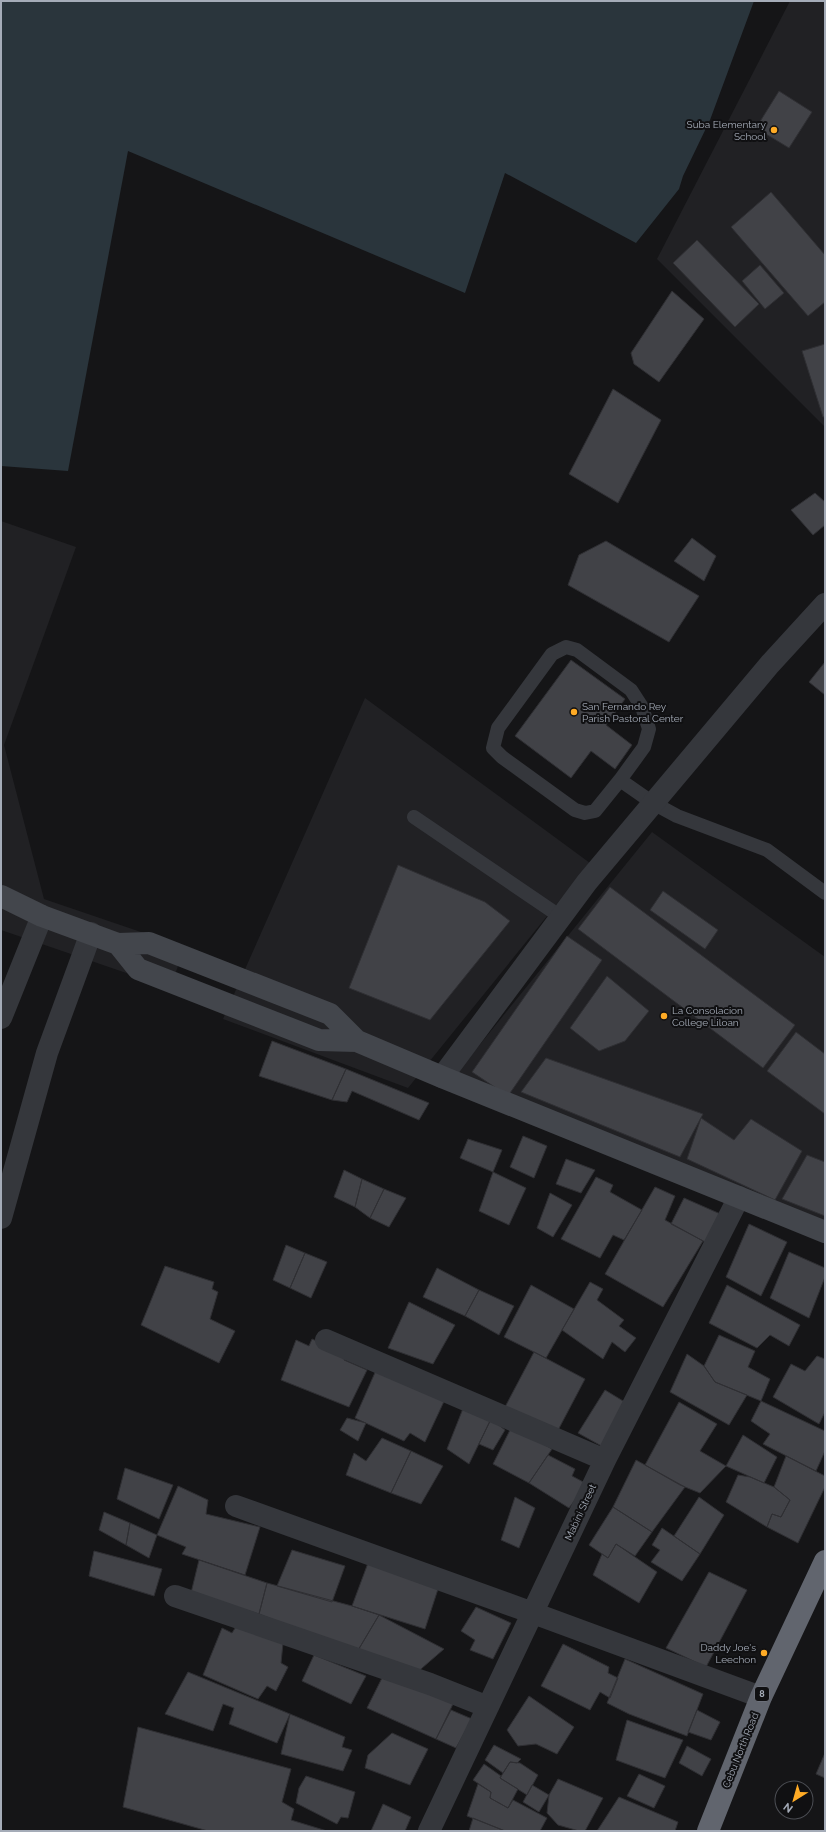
<svg xmlns="http://www.w3.org/2000/svg" width="826" height="1832" font-family="Raleway,sans-serif">
<style>
.built{fill:#212124}
.water{fill:#2a353c}
.building{fill:#414247;stroke:#2f2f33}
.lines{fill:none;stroke-linecap:round;stroke-linejoin:round}
.lane{stroke:#35373c;stroke-width:14}
.street{stroke:#35373c;stroke-width:22}
.secondary{stroke:#43464c;stroke-width:22}
.highway{stroke:#61656e;stroke-width:22}
.poi-dot{fill:#ffab25;stroke:#101012;stroke-width:1.5}
.labels{text-anchor:middle;stroke-width:4;stroke-linejoin:round;paint-order:stroke}
.shield{fill:#101012;stroke:#787d86;stroke-width:1}
.shield-label{font-size:9px;font-weight:bold;fill:#a5acb8}
.poi-label{font-size:10px;fill:#a5acb8;stroke:#101012;text-anchor:end}
.street-label{font-size:10px;fill:#a5acb8;stroke:#101012}
</style>
<rect width="100%" height="100%" fill="#151517"/>
<path class="built" d="M790,1h35v426l-168,-168z
M1,521l75,26 -72,198 40,154 141,48 -15,41 -169,-58z
M365,698l225,165 -182,225 -185,-69z
M652,832l173,125v264l-369,-147z"/>
<path class="water" d="M1,1h753l-44,119 -27,56 -4,13 -43,54 -131,-70 -40,120 -337,-142 -60,320 -67,-5z"/>
<path class="building" d="M779,91l33,21 -23,36 -33,-20z
M771,192l54,63v47l-17,14 -77,-89z
M697,240l62,64 -24,23 -62,-64z
M760,265l24,28 -19,16 -23,-28z
M672,291l32,28 -45,63 -25,-18 -3,-11z
M825,344v73h-2l-21,-66z
M613,389l48,31 -43,83 -49,-29z
M815,493l10,9v23l-12,10 -22,-25z
M692,538l24,18 -12,25 -30,-20z
M606,541l93,55 -30,46 -101,-57 11,-30z
M571,660l54,39 -19,26 26,20 -17,24 -24,-18 -20,27 -56,-42z
M825,662v33l-16,-13z
M398,865l87,37 25,19 -80,99 -81,-32z
M610,887l185,138 -32,43 -185,-139z
M663,891l55,39 -13,19 -55,-39z
M567,936l35,24 -94,136 -36,-24z
M607,976l42,35 -24,30 -26,10 -29,-23z
M796,1032l29,22v60l-58,-43z
M272,1041l74,28 -14,31 -73,-24z
M546,1058l157,56 -23,43 -159,-65z
M346,1069l83,34 -10,17 -67,-29 -5,11 -15,-2z
M701,1118l33,22 17,-21 51,32 -27,49 -88,-41z
M523,1136l24,10 -13,32 -24,-11z
M468,1139l34,11 -9,22 -33,-14z
M807,1155l18,7v54l-43,-17z
M566,1159l29,11 -14,23 -25,-9z
M344,1170l18,9 -7,28 -21,-10z
M493,1172l33,16 -17,37 -30,-14z
M596,1177l17,8 -3,7 32,18 -18,30 -11,-5 -13,23 -39,-19z
M362,1179l22,10 -14,29 -15,-11z
M655,1187l20,9 -10,24 38,21 -40,66 -58,-33z
M384,1189l22,9 -17,29 -19,-9z
M550,1193l22,12 -19,32 -16,-9z
M684,1198l41,18 -16,28 -38,-20z
M749,1224l38,18 -26,54 -35,-19z
M286,1245l19,8 -15,35 -17,-8z
M789,1252l36,16v9l-16,41 -39,-20z
M305,1253l22,9 -16,36 -21,-10z
M165,1266l49,16 -2,7 6,3 -8,27 25,12 -16,32 -78,-38z
M437,1268l42,22 -14,26 -42,-19z
M590,1282l13,7 -6,11 27,20 -5,6 17,12 -11,14 -13,-10 -9,17 -41,-29z
M531,1285l43,24 -28,49 -42,-21z
M727,1285l73,40 -11,21 -19,-11 -13,13 -48,-25z
M479,1290l35,16 -15,29 -34,-19z
M409,1302l46,23 -22,39 -45,-16z
M719,1335l36,16 -7,16 22,12 -9,22 -46,-19 -11,-16z
M312,1339l34,14 -2,7 23,10 -18,37 -68,-27 15,-40 13,6z
M534,1352l51,27 -29,55 -51,-27z
M687,1354l17,12 11,16 32,13 -18,30 -59,-33z
M817,1356l8,3v53l-6,12 -46,-27 18,-33 14,7z
M377,1368l70,27 -22,47 -15,-9 -6,8 -49,-23z
M605,1390l23,14 -23,44 -27,-15z
M761,1401l64,30v20l-9,20 -53,-27 7,-10 -19,-13z
M679,1402l38,22 -17,27 26,15 -26,27 -20,-8 -35,-20z
M464,1406l27,13 -22,45 -22,-15z
M347,1418l19,5 -8,18 -18,-11z
M491,1419l14,11 -12,20 -14,-6z
M512,1426l40,23 -23,34 -36,-19z
M743,1435l34,22 -13,26 -38,-17z
M382,1438l29,13 -20,42 -45,-18 8,-22 12,8z
M411,1451l32,15 -22,38 -30,-11z
M548,1455l27,14 -3,7 15,8 -18,24 -40,-25z
M786,1456l39,20v11l-27,56 -31,-16 5,-13 9,3 9,-17 -16,-13z
M636,1460l49,27 -33,45 -39,-25z
M125,1468l48,17 -14,34 -42,-20z
M738,1475l12,2 24,10 16,13 -9,17 -9,-3 -5,13 -41,-25z
M178,1486l30,14 -2,14 54,13 -15,48 -63,-21 4,-7 -29,-12z
M515,1497l20,11 -16,40 -18,-8z
M699,1497l25,18 -24,39 -26,-18z
M613,1507l39,25 -17,24 -19,-12 -8,14 -19,-13z
M104,1512l26,11 -4,22 -27,-15z
M130,1523l27,12 -8,23 -23,-13z
M662,1528l38,26 -18,27 -31,-19 9,-12 -8,-5z
M616,1544l41,28 -18,31 -46,-28 9,-21 6,4z
M292,1550l53,16 -13,36 -55,-16z
M94,1551l68,18 -8,27 -65,-20z
M199,1560l68,23 -8,31 -68,-21z
M368,1563l71,23 -14,43 -73,-23z
M709,1572l38,18 -41,77 -40,-19z
M267,1583l85,23 27,9 -22,37 -98,-38z
M476,1607l35,16 -18,36 -23,-9 5,-10 -14,-9z
M379,1615l65,34 -30,26 -57,-23z
M237,1625l46,18 -2,20 7,4 -12,24 -9,-5 -9,13 -55,-24 19,-47 10,5z
M563,1644l46,23 -1,6 10,5 -8,20 -10,-6 -10,18 -49,-24z
M314,1655l52,21 -15,28 -49,-23z
M625,1659l78,35 -16,42 -58,-22 -22,-11z
M188,1672l102,42 -13,29 -48,-19 5,-16 -11,-4 -10,27 -48,-17z
M385,1672l68,32 -17,35 -69,-31z
M529,1696l45,31 -17,27 -21,-10 -18,2 -11,-16z
M451,1710l21,9 -16,29 -20,-9z
M697,1710l23,12 -9,18 -23,-8z
M290,1714l55,23 -3,10 10,3 -9,21 -62,-17z
M627,1720l56,20 -18,38 -49,-18z
M138,1727l153,42 -9,33 12,7 -3,11 36,11h-119l-85,-24z
M392,1733l36,16 -18,36 -45,-17 3,-13z
M494,1745l27,14 -4,4 -7,-1 -7,11 -18,-13z
M687,1746l24,13 -9,17 -23,-13z
M825,1753v25l-9,-4z
M510,1762l10,1 18,12 -11,20 -27,-17z
M484,1764l17,12 -1,2 18,11 -10,19 -18,-10 1,-6 -18,-12z
M639,1774l26,12 -11,22 -27,-12z
M306,1776l49,16 -7,26 -7,-1 -4,7 -41,-21 3,-15z
M558,1779l45,19 -18,33h-6l-21,-6 -11,-12 2,-18z
M478,1784l13,8 -1,6 18,10 5,-8 34,18 -7,13h-35l-38,-15z
M532,1785l17,10 -10,17 -16,-10z
M619,1797l59,25 -3,9h-78z
M383,1804l28,13 -6,14h-34z
M473,1818l32,13h-36z"/>
<g class="lines">
<path class="lane" d="M566,647l11,3 54,40 11,17 7,22 -5,18 -24,33 -25,31 -10,2 -10,-3 -73,-53 -9,-9 5,-20 54,-74z
M620,780l33,23 24,13 90,34 58,43
M414,817l147,100"/>
<path class="street" d="M1,1018l41,-102
M442,1077l145,-195 183,-218 55,-60
M1,1218l46,-165 44,-120
M326,1340l279,120
M236,1506l297,107 228,84
M175,1596l255,88 58,23
M429,1831l176,-371 134,-263"/>
<path class="secondary" d="M1,896l41,20 76,28 31,-1 181,71 27,27
M118,944l20,25 181,71 38,1 85,36 383,155"/>
<path class="highway" d="M708,1831l53,-134 64,-136"/>
</g>
<g class="poi-dot">
<circle cx="774" cy="130" r="4"/>
<circle cx="574" cy="712" r="4"/>
<circle cx="664" cy="1016" r="4"/>
<circle cx="764" cy="1653" r="4"/>
</g>
<g class="labels">
<rect class="shield" x="755" y="1687" width="14" height="14" rx="3"/>
<g class="shield-label">
<text x="762" y="1697">8</text>
</g>
<g class="poi-label">
<text x="766" y="128">Suba Elementary<tspan x="766" dy="12">School</tspan></text>
<text x="582" y="710" text-anchor="start">San Fernando Rey<tspan x="582" dy="12">Parish Pastoral Center</tspan></text>
<text x="672" y="1014" text-anchor="start">La Consolacion<tspan x="672" dy="12">College Liloan</tspan></text>
<text x="756" y="1651">Daddy Joe's<tspan x="756" dy="12">Leechon</tspan></text>
</g>
<g class="street-label">
<text transform="translate(580 1512) rotate(-65)" y="4">Mabini Street</text>
<text transform="translate(740 1750) rotate(-68)" y="4">Cebu North Road</text>
</g>
</g>
<rect width="826" height="1832" fill="none" stroke="#a5acb8" stroke-width="4"/>
<g transform="translate(794 1800) rotate(217)"><circle r="19" fill="#101012" stroke="#4c4e54"/>
<path d="M0-3L7 15L0 10L-7 15Z" fill="#ffab25"/>
<text y="-6" font-size="11" font-weight="bold" text-anchor="middle" fill="#a5acb8">N</text>
</g>
</svg>
